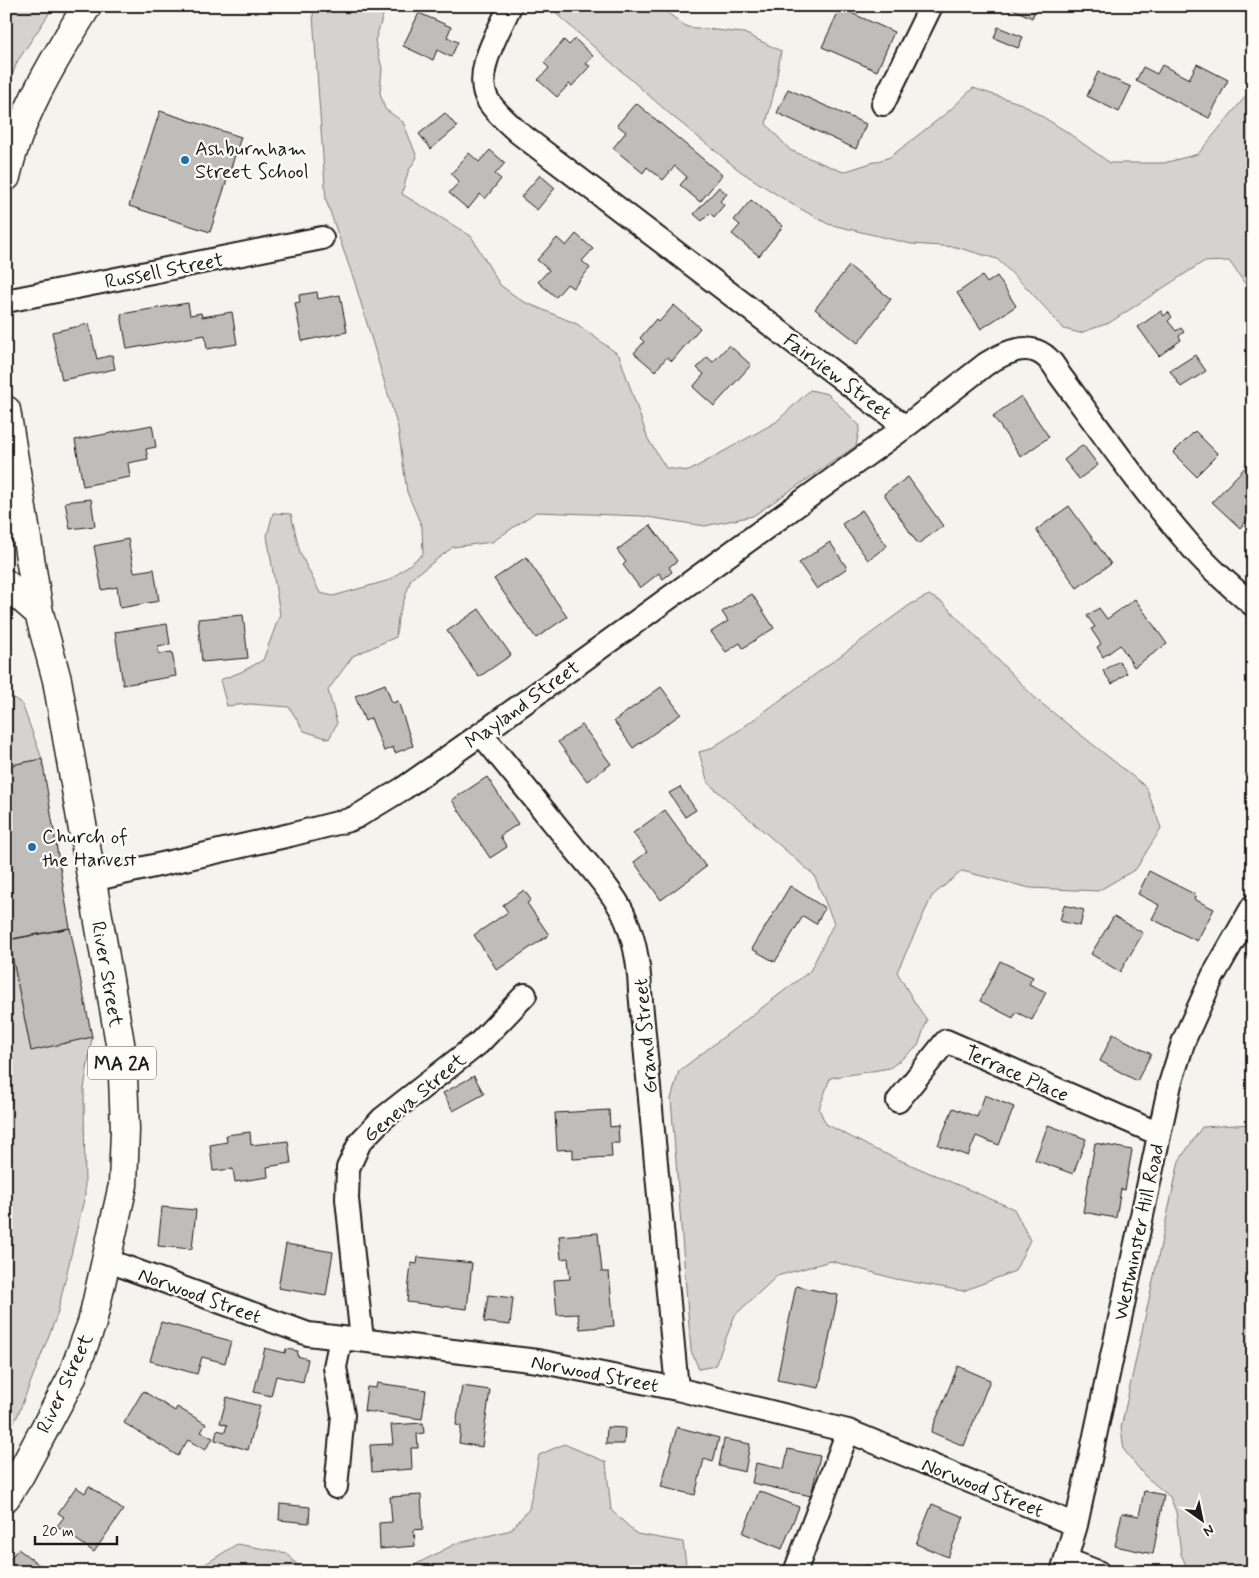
<svg xmlns="http://www.w3.org/2000/svg" width="1259" height="1578" font-family="Mynerve,sans-serif">
<style>
.green{fill:#d4d3cf;stroke:#787876}
.building{fill:#bebdba;stroke:#1c1c1c}
.lines{fill:none;stroke-linecap:round;stroke-linejoin:round}
.street-casing{stroke:#1c1c1c;stroke-width:26}
.primary-casing{stroke:#1c1c1c;stroke-width:31}
.highway-casing{stroke:#1c1c1c;stroke-width:31}
.street{stroke:#fdfcf7;stroke-width:22}
.primary{stroke:#fdfcf7;stroke-width:28}
.highway{stroke:#fdfcf7;stroke-width:28}
.poi-dot{fill:#1f6fb2;stroke:#fdfcf7;stroke-width:2}
.labels{text-anchor:middle;stroke-width:4.5;stroke-linejoin:round;paint-order:stroke}
.shield{fill:#fdfcf7;stroke:#605f5e;stroke-width:1}
.shield-label{font-size:19px;font-weight:bold;fill:#1c1c1c}
.poi-label{font-size:20px;fill:#1c1c1c;stroke:#fdfcf7;text-anchor:start}
.street-label{font-size:20px;fill:#1c1c1c;stroke:#fdfcf7}
</style>
<rect width="100%" height="100%" fill="#f4f3ee"/>
<filter id="ink" filterUnits="userSpaceOnUse"><feTurbulence type="fractalNoise" baseFrequency=".02" numOctaves="2"/><feDisplacementMap in="SourceGraphic" scale="10" xChannelSelector="R" yChannelSelector="G"/><feConvolveMatrix kernelMatrix="1 2 1 2 8 2 1 2 1" color-interpolation-filters="sRGB"/></filter>
<g filter="url(#ink)">
<path class="green" d="M6,6h48l-37,56 -11,30z
M314,6h72l-11,35 7,27 -2,25 5,16 18,13 14,35 -9,15 -6,22 69,42 29,49 22,16 55,23 42,31 29,84 18,29 23,3 87,-49 34,-32 18,4 32,32 -4,20 -103,70 -48,10 -64,-10 -105,-4 -44,30 -39,5 -42,32 -13,39 -2,19 -43,19 -25,34 9,33 -8,16 -25,-8 -15,-24 -39,-3 -23,2 -7,-26 21,-8 22,-12 17,-46 -13,-78 6,-23 18,1 9,39 20,40 13,3 57,-16 33,-26 -1,-27 -15,-35 -9,-64 -43,-145 -29,-83 -13,-185z
M552,6h106l29,21 57,6 37,18 -6,37 -9,36 24,26 53,22 47,-15 59,-46 24,-23 49,16 42,26 46,33h54l34,-9 52,-63 3,-2v206l-24,-34 -26,1 -94,61 -29,10 -16,-4 -34,-38 -33,-32 -41,-12 -45,-3 -83,-20 -38,-21 -50,-32 -69,-56 -111,-98z
M929,595l14,8 93,96 110,88 15,41 -25,41 -38,22 -68,-3 -68,-17 -30,25 -35,76 18,31 12,17 -9,26 -28,22 -60,10 -11,31 7,15 48,25 140,60 16,31 -15,31 -52,20 -67,-12 -65,-18 -54,15 -42,39 -20,51 -16,3 -8,-18 -20,-252 8,-28 131,-100 24,-48 -20,-48 -106,-92 -9,-31 11,-3 28,-18 173,-127z
M6,695h4l12,9 20,55 -36,7z
M6,940h3l22,110 61,-13 -8,52 1,106 -28,120 -40,102 -11,17z
M1252,1124l1,448h-64l-8,-18 -5,-42 -6,-15 -26,-22 -20,-25 -3,-22 58,-267 23,-34z
M564,1444l42,18 5,48 26,24 46,8 4,30h-286l54,-28 56,-14 18,-21 10,-54z
M237,1544l50,9 16,19h-110z"/>
<path class="building" d="M1009,6h28l-5,12 -23,-11z
M840,8l54,24 -17,39 -55,-24z
M419,13l32,14 -4,10 11,5 -7,15 -14,-7 -4,10 -30,-14z
M998,27l25,10 -5,11 -24,-10z
M575,39l18,17 -7,8 4,2 -18,20 -3,-2 -12,13 -19,-17 11,-12 -5,-5 20,-23 5,5z
M1197,64l31,16 -19,38 -73,-37 7,-14 14,7 5,-9 27,14z
M1098,72l33,15 -12,25 -32,-16z
M788,89l78,35 -10,25 -79,-36z
M636,103l86,72 -22,27 -20,-17 7,-8 -12,-11 -12,14 -16,-13 -4,6 -30,-25 13,-16 -9,-7z
M160,111l81,26 -31,95 -81,-26z
M445,113l12,14 -26,22 -12,-15z
M490,150l15,13 -10,11 6,5 -16,20 -5,-5 -12,15 -19,-16 10,-11 -8,-8 18,-21 10,9z
M540,175l15,13 -18,22 -16,-13z
M719,187l8,7 -7,7 4,4 -10,12 -4,-4 -8,8 -8,-7z
M751,200l32,26 -24,30 -27,-22 8,-9 -6,-5z
M576,234l17,15 -11,12 8,7 -17,20 -6,-4 -11,13 -18,-15 11,-12 -12,-10 20,-22 9,8z
M849,266l42,33 -33,44 -43,-34z
M982,276l5,7 10,-7 19,30 -35,23 -24,-36z
M317,292l1,7 22,-4 7,37 -45,9 -7,-38 5,-1 -1,-7z
M188,303l2,12 11,-2 1,4 30,-5 5,32 -30,5 -2,-14 -78,14 -6,-35z
M674,305l26,23 -28,33 -5,-4 -12,14 -21,-18 10,-11 -4,-4 16,-19 3,3z
M1161,311l3,5 4,-4 4,5 -4,4 8,10 5,-3 3,4 -5,4 2,4 -22,16 -21,-29z
M89,324l8,35 15,-4 3,14 -53,11 -10,-48z
M729,345l22,20 -37,41 -21,-19 11,-13 -7,-6 10,-11 6,5z
M1195,355l11,16 -25,16 -11,-16z
M1021,396l28,41 -28,20 -28,-41z
M152,425l4,22 -10,2 2,10 -20,4 2,14 -47,9 -8,-46z
M1195,431l23,23 -22,22 -23,-23z
M1083,445l15,20 -19,14 -15,-19z
M1253,459v55l-13,14 -28,-26z
M908,477l35,49 -25,18 -34,-50z
M91,499l4,27 -25,3 -5,-27z
M1069,506l42,58 -34,24 -41,-58z
M862,510l25,36 -19,14 -26,-36z
M650,525l27,36 -8,6 3,5 -9,7 -4,-6 -19,15 -17,-23 3,-3 -9,-12z
M128,539l6,33 20,-3 5,32 -39,7 -3,-21 -15,3 -8,-44z
M830,542l17,26 -30,21 -18,-26z
M526,557l41,60 -31,21 -42,-59z
M752,594l22,34 -31,20 -3,-5 -14,9 -15,-20 17,-11 -6,-9z
M1135,599l32,45 -33,23 -14,-22 -17,12 -6,-10 4,-3 -10,-15 4,-2 -8,-11 12,-8 8,11z
M479,609l32,46 -32,22 -32,-46z
M243,615l5,43 -46,4 -4,-43z
M167,624l3,20 -12,2 1,8 13,-2 4,24 -53,9 -8,-53z
M1119,661l8,12 -15,11 -9,-13z
M385,684l7,19 6,-2 15,45 -18,7 -2,-6 -9,4 -13,-33 -6,3 -10,-25z
M661,687l20,27 -48,34 -19,-27z
M582,725l29,39 -24,17 -29,-39z
M42,759l28,169 -64,12v-174z
M487,777l31,47 -18,12 7,11 -17,11 -38,-58z
M680,787l16,23 -11,7 -16,-24z
M665,810l41,57 -45,33 -27,-38 13,-10 -14,-19z
M1149,871l47,24 -2,4 20,10 -17,32 -45,-22 7,-14 -21,-11z
M790,886l35,22 -9,16 -13,-8 -28,46 -23,-13z
M524,890l7,10 -4,3 22,32 -52,35 -23,-35 34,-23 -5,-7z
M1064,905l20,5 -4,16 -20,-5z
M1114,916l29,17 -23,39 -29,-18z
M70,928l22,109 -61,14 -22,-111z
M1000,961l33,16 -4,7 17,8 -14,28 -16,-8 -3,6 -33,-17z
M1113,1034l38,20 -14,27 -37,-20z
M474,1076l10,18 -31,17 -10,-18z
M985,1095l29,12 -15,38 -23,-9 -8,20 -30,-11 15,-37 24,9z
M609,1110l1,17 8,-1 1,17h-8l1,14 -39,2v-10l-16,1 -2,-37z
M1048,1125l38,14 -13,35 -38,-14z
M250,1132l1,13 37,-4 3,22 -24,4 1,10 -33,5 -2,-13 -20,2 -3,-26 17,-3 -1,-7z
M1095,1143l37,7 -7,40 -4,-1 -5,29 -33,-6z
M162,1207l34,3 -4,39 -34,-3z
M598,1233l4,39h7l5,54 -34,3 -2,-15 -21,1 -3,-35 16,-1 -2,-21 -7,1 -2,-23z
M286,1244l47,8 -7,44 -48,-8z
M418,1257l54,6 -5,46 -60,-7 4,-39 6,1z
M796,1286l42,9 -19,93 -42,-8z
M488,1295l25,3 -3,27 -26,-3z
M161,1322l70,19 -6,22 -23,-6 -5,17 -47,-13z
M265,1348l20,5 1,-4 12,2 -1,5 11,3 -5,23 -27,-6 -5,20 -17,-4z
M958,1366l32,14 -26,66 -33,-14z
M377,1383l49,7 -4,29 -58,-8 3,-24 9,1z
M462,1386l28,4 -8,57 -23,-4 2,-17 -5,-1z
M143,1391l32,20 2,-4 29,17 -5,8 12,6 -8,12 -17,-10 -10,16 -54,-33z
M227,1397l33,9 -12,44 -33,-10 2,-10 8,2 2,-7 -7,-2z
M423,1423l1,10 -7,1 1,14h-7l1,21 -40,3 -2,-27 23,-1 -2,-19z
M607,1427l18,1 -1,16h-18z
M677,1427l42,11 -6,24 -9,-3 -9,36 -34,-8z
M724,1439l26,5 -5,28 -26,-6z
M788,1449l32,7 -9,40 -59,-13 4,-20 28,6z
M89,1486l34,24 -29,42 -37,-26 7,-9 -6,-4 18,-26 9,6z
M759,1491l40,16 -17,42 -39,-16z
M1144,1491l20,4 -11,59 -38,-8 7,-33 17,3z
M421,1495l2,34 -9,1 1,16 -35,3 -1,-26 13,-1 -2,-25z
M280,1504l30,3 -1,16 -30,-3z
M932,1504l32,13 -16,40 -32,-13z
M18,1549l31,23h-43v-8z
M866,1565l18,7h-20z
M920,1566l11,6h-14z
M326,1569h28v3h-28z"/>
<g class="lines">
<g class="street-casing">
<path id="street" d="M510,6c-11,26 -39,68 -21,96 8,12 19,21 30,31l386,294 81,-63c28,-18 55,-25 73,10 42,57 83,116 130,170 19,23 41,42 64,61
M883,104l48,-98
M6,301l316,-63
M481,734c32,38 63,77 94,115 15,18 38,43 48,64 12,25 16,50 17,78l37,398
M92,880l198,-45 59,-15 9,-4 46,-28 77,-54 424,-307
M898,1101l48,-60 213,93
M106,1260l202,74 230,27 139,28 171,42 228,94
M362,1340l-15,-141 1,-31 12,-26 22,-23 97,-76 46,-48
M336,1487l7,-72 -8,-48 6,-29
M1067,1560l31,12
M795,1572l53,-141
M1062,1572l14,-47 94,-441 14,-44 29,-64 40,-70"/>
</g>
<g class="primary-casing">
<path id="primary" d="M6,177c14,-63 48,-117 81,-171
M6,410l33,203"/>
</g>
<g class="highway-casing">
<path id="highway" d="M6,584l33,29 18,67 63,363 3,33 2,54 -2,55 -31,138 -21,56 -51,96 -14,22"/>
</g>
<use href="#street" class="street"/>
<use href="#primary" class="primary"/>
<use href="#highway" class="highway"/>
</g>
</g>
<g class="poi-dot">
<circle cx="185" cy="160" r="5"/>
<circle cx="32" cy="847" r="5"/>
</g>
<g class="labels">
<rect class="shield" x="88" y="1046.5" width="68" height="33" rx="4"/>
<g class="shield-label">
<text x="122" y="1070">MA 2A</text>
</g>
<g class="poi-label">
<text x="195" y="155">Ashburnham<tspan x="195" dy="23">Street School</tspan></text>
<text x="42" y="843">Church of<tspan x="42" dy="23">the Harvest</tspan></text>
</g>
<g class="street-label">
<text transform="translate(164 270) rotate(-11)" y="7">Russell Street</text>
<text transform="translate(838 376) rotate(37)" y="7">Fairview Street</text>
<text transform="translate(522 704) rotate(-36)" y="7">Mayland Street</text>
<text transform="translate(108 974) rotate(80)" y="7">River Street</text>
<text transform="translate(645 1036) rotate(-95)" y="7">Grand Street</text>
<text transform="translate(1017 1073) rotate(24)" y="7">Terrace Place</text>
<text transform="translate(414 1097) rotate(-40)" y="7">Geneva Street</text>
<text transform="translate(1138 1232) rotate(-78)" y="7">Westminster Hill Road</text>
<text transform="translate(200 1295) rotate(20)" y="7">Norwood Street</text>
<text transform="translate(595 1373) rotate(11)" y="7">Norwood Street</text>
<text transform="translate(64 1383) rotate(-65)" y="7">River Street</text>
<text transform="translate(983 1487) rotate(22)" y="7">Norwood Street</text>
</g>
</g>
<rect width="1259" height="1578" fill="none" stroke="#fdfcf7" stroke-width="25"/>
<rect x="12" y="12" width="1234" height="1553" fill="none" stroke="#1c1c1c" stroke-width="2" filter="url(#ink)"/>
<g transform="translate(1202 1520) rotate(147)" stroke="#fdfcf7" stroke-width="4" paint-order="stroke">
<path d="M0-4L9 19L0 12L-9 19Z" fill="#1c1c1c"/>
<text y="-8" font-size="14" font-weight="bold" text-anchor="middle" fill="#1c1c1c">N</text>
</g>
<path d="M35 1536v8h82v-8" fill="none" stroke="#1c1c1c" stroke-width="2.5"/>
<text x="42" y="1536" font-size="15" fill="#1c1c1c" stroke="#fdfcf7" stroke-width="4" paint-order="stroke">20 m</text>
</svg>
